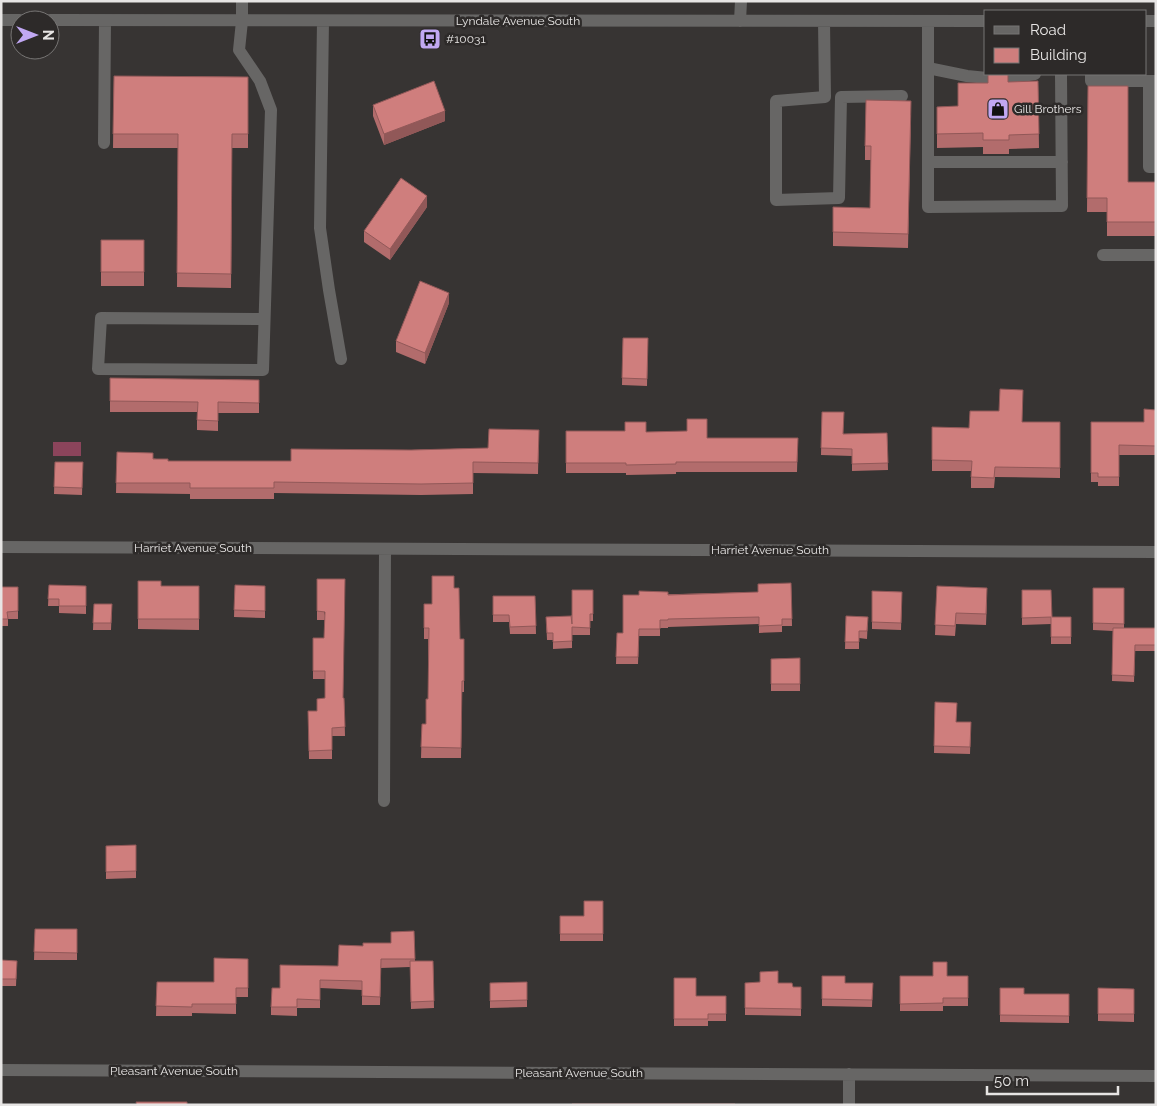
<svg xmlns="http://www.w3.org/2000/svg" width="1157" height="1106" font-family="Raleway,sans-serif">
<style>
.water{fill:#8b445b}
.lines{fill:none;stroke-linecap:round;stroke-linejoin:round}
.minor{stroke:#676665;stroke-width:12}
.wall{fill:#b26c6c}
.shaded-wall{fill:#915858}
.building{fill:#cf7e7d;stroke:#915858}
.labels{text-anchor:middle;stroke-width:5;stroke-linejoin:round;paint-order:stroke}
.street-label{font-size:12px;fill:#e7e5e4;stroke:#2d2a29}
.poi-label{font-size:12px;fill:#e7e5e4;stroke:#2d2a29;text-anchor:start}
</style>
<rect width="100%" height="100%" fill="#373433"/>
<path class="water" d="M53,442h28v14h-28z"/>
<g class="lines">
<path class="minor" d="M242,1v20l-3,29 21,31 11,29 -8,260 -165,-1 3,-51 163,1
M1,20h19
M50,20l936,1
M323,21l-3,207 9,62 12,69
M740,21l1,-20
M824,21l1,76 -49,4v99l63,-2 2,-101 61,-1
M928,21v186l134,-1 -1,-132
M1146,21h10
M928,68l39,8 20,2
M1091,74v7h65
M1008,78l27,-4
M1149,81v86h7
M104,143l1,-122
M928,162h134
M1103,255h53
M1,547l1155,5
M384,801l1,-252
M1,1070l1155,6
M849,1074v31"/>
</g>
<path class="wall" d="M114,76l134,1v71h-16l-1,140 -54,-1 1,-139h-65z
M1038,81l1,67 -30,1v5h-26v-7l-46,1v-41l21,-1 29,-23z
M1088,86l40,96h28v54h-49v-24h-20z
M373,105l72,16 -61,24 -11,-29z
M911,115l-3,133 -75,-2v-39l37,1 1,-48h-6v-14z
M427,207l-37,53 -26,-18v-11z
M101,240h43v46h-43z
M449,303l-24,61 -29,-12v-11z
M623,338h25l-1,48 -25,-1z
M110,378l149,2v33h-41v18l-21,-1v-18h-87z
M1156,410v45h-37v31h-21v-4h-7v-60h53z
M822,412l22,22 43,-1 1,37 -36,1v-15l-31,-1z
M1022,422h38v56l-65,-1 -1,11h-23v-17h-39v-44l37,1z
M539,430l-1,44 -65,-1v21l-52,1 -147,-2v6h-84v-5l-74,-1 1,-41 51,9h123l120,-11 77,-2z
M566,431l80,1 61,6h91l-1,34h-121v2l-50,1v-2h-60z
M55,462h28l-1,33 -28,-1z
M317,579l26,119h1l1,38h-13v23h-23l-1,-48h9l8,-13v-19h-12v-41h11l1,-18h-8z
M138,581l23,5h38v44l-61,-1z
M791,583l1,43h-10v6l-23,1v-9l-91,3v1h-8v8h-21l-1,28h-22l1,-31h6l16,-38 119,-3z
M49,585l37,1v28l-27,-1v-7h-11z
M235,585l30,1v32l-31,-1z
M937,586l50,13 -1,26 -30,-1 -1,12 -20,-1z
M1,587h17v32h-10v7h-7z
M454,588l6,51h4v53h-2l-1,66h-40l1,-34h4l2,-25v-60h-4v-35h8z
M1093,588h31v40h32v23h-21l-1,31 -22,-1 1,-50 -20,-1z
M593,590v31h-3v14h-18v13l-19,1v-9h-6l-1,-23 25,-1z
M1022,590l30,27h19v27h-20v-20l-29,1z
M872,591l30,1 -1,38 -29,-1z
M493,596h42l1,38h-26l-1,-12h-16z
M94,604h18l-1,26h-18z
M846,616l22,1 -1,22 -8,-1v11h-14z
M800,658v33h-29v-32z
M935,702l21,20h15l-1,32 -36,-1z
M136,845v33l-30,1v-33z
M603,901v40h-43v-25h24z
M35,929h42v31h-43z
M414,931l1,30h18l1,47 -23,1 -1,-42 -29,1 -1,37h-18v-15l-42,-2v20h-23v8l-26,-1v-8l9,-19 58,-22 25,-20 28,-3z
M248,959v38h-12v17l-44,-1v3h-36l1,-34h57z
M1,960l16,1 -1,25h-15z
M822,976l23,7h28l-1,24 -50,-1z
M900,976h68v30h-25v5h-43z
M674,978l22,18h30v25h-18v5h-34z
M527,982v25l-37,1v-25z
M745,983h33l15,4h8v29l-56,-1z
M1000,988l24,6h45v29l-69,-1z
M1098,988l36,1v33l-36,-1z"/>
<path class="shaded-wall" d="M445,111v10l-61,24v-11z
M427,196v11l-37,53v-11z
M449,293v10l-24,61v-11z"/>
<path class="building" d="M988,74h20v8l30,-1 1,53 -30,1v5h-26v-7l-46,1v-27l21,-1v-23h30z
M114,76l134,1v57h-16l-1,140 -54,-1 1,-139h-65z
M434,81l11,30 -61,23 -11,-29z
M1088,86h40v96h28v40h-49v-24h-20z
M866,100l45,1 -3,133 -75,-2v-25l37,1 1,-62h-6z
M401,178l26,18 -37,53 -26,-18z
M101,240h43v32h-43z
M420,281l29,12 -24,60 -29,-12z
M623,338h25l-1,41 -25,-1z
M110,378l149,2v23l-41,-1v19l-21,-1 1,-18 -88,-1z
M1000,389l23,1 -1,32h38v46l-65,-1 -1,11 -23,-1 1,-16 -40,-1v-33l37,1 1,-17h29z
M1144,409l12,1v36l-37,-1v32h-21v-4h-7v-51h53z
M822,412h22l-1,22 44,-1 1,30 -36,1v-15l-31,-1z
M687,419h20v19h91l-1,24h-121v2l-50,1v-2h-60v-32h59v-9h21v10l41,-1z
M489,429l50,1 -1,33 -65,-1v21l-52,1 -147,-2v6h-84v-5h-74l1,-31 36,1v6h15v2h123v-12l120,1 77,-2z
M55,462h28l-1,26 -28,-1z
M432,576h22v12h5l1,51h4v42h-2l-1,67 -40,-1 1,-23h4v-25h2l1,-71h-5v-24h8z
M317,579h28l-2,119h1l1,29 -13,1v22l-23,1 -1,-40h9v-12l8,-1v-27h-12v-33h11l1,-26 -8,-1z
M138,581h23v5h38v33h-61z
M791,583l1,36h-10v6l-23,1v-9l-91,2v1h-8v9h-21l-1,28h-22l1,-24h6v-38h16v-4l29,1v3l90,-3v-8z
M49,585l37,1v20h-27v-7h-11z
M235,585l30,1v25l-31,-1z
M937,586l50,2 -1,26 -30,-1 -1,13 -20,-1z
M1,587h17v24l-11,1 1,7h-7z
M1093,588h31v36l-31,-1z
M572,590h21v24h-3v14l-18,-1v14l-19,1v-9h-6l-1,-16 25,-1 1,8z
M1022,590h29l1,27h19v20h-20v-20l-29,1z
M872,591l30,1 -1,31 -29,-1z
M493,596h42l1,30 -26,1 -1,-12h-16z
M94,604h18l-1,19h-18z
M846,616l22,1 -1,14h-8v11h-14z
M1113,628h43v17h-21l-1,31 -22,-1z
M800,658v26h-29v-25z
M935,702l22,1 -1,19h15l-1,25 -36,-1z
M136,845v26l-30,1v-26z
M584,901h19v33h-43v-18h24z
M35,929h42v24l-43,-1z
M414,931l1,28h-34l-1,38 -18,-1v-15l-42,-1v20l-23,-1v8h-26l1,-19h8v-23l58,1 1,-21 24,1v-3h28v-11z
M214,958l34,1v29h-12v16h-44v3l-36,-1 1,-24h57z
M1,960l16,1 -1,18h-15z
M410,961h23l1,40 -23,1z
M933,962h14v14h21v22h-25v5l-43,1v-28h33z
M778,971v12h14l1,4h8v22l-56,-1v-25l15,-1v-10z
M822,976h23v7h28l-1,17 -50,-1z
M674,978h22v18h30v18h-18v5h-34z
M527,982v18l-37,1v-18z
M1000,988h24v6h45v22l-69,-1z
M1098,988l36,1v25h-36z
M136,1102h51v3h-50z
M572,1104h163v1h-163z"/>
<defs>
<g id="bus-square" transform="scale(1.125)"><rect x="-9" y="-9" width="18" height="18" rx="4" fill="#c1a8f3" stroke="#2d2a29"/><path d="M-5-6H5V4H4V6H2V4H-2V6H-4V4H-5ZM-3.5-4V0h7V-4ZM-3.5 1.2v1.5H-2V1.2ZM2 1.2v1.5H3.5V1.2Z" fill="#111"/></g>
<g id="shop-square" transform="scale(1.125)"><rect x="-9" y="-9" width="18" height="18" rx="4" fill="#c1a8f3" stroke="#2d2a29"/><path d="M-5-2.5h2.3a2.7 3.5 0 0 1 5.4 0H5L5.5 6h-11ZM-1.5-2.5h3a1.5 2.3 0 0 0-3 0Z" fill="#111"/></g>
</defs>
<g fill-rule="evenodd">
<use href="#bus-square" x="430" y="39"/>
<use href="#shop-square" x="998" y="109"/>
</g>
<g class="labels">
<g class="street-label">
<text x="518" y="25">Lyndale Avenue South</text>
<text x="193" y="552">Harriet Avenue South</text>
<text x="770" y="554">Harriet Avenue South</text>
<text x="174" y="1075">Pleasant Avenue South</text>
<text x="579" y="1077">Pleasant Avenue South</text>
</g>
<g class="poi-label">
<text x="446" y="43">#10031</text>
<text x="1014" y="113">Gill Brothers</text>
</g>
</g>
<rect width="1157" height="1106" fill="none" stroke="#e7e5e4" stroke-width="5"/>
<rect x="984" y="10" width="162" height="65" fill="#2d2a29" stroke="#777574"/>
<rect x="994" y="26" width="25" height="8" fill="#676665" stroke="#777574"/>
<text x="1030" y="35" font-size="15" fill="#e7e5e4">Road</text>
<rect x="994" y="48" width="25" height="15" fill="#cf7e7d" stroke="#777574"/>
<text x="1030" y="60" font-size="15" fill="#e7e5e4">Building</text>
<g transform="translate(35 35) rotate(90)"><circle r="24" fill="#2d2a29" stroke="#777574"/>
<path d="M0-4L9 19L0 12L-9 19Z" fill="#c1a8f3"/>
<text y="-8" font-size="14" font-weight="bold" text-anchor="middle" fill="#e7e5e4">N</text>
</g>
<path d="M987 1086v8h131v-8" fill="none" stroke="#e7e5e4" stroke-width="2.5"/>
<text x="994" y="1086" font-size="15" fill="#e7e5e4" stroke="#2d2a29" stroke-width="4" paint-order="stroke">50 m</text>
</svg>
